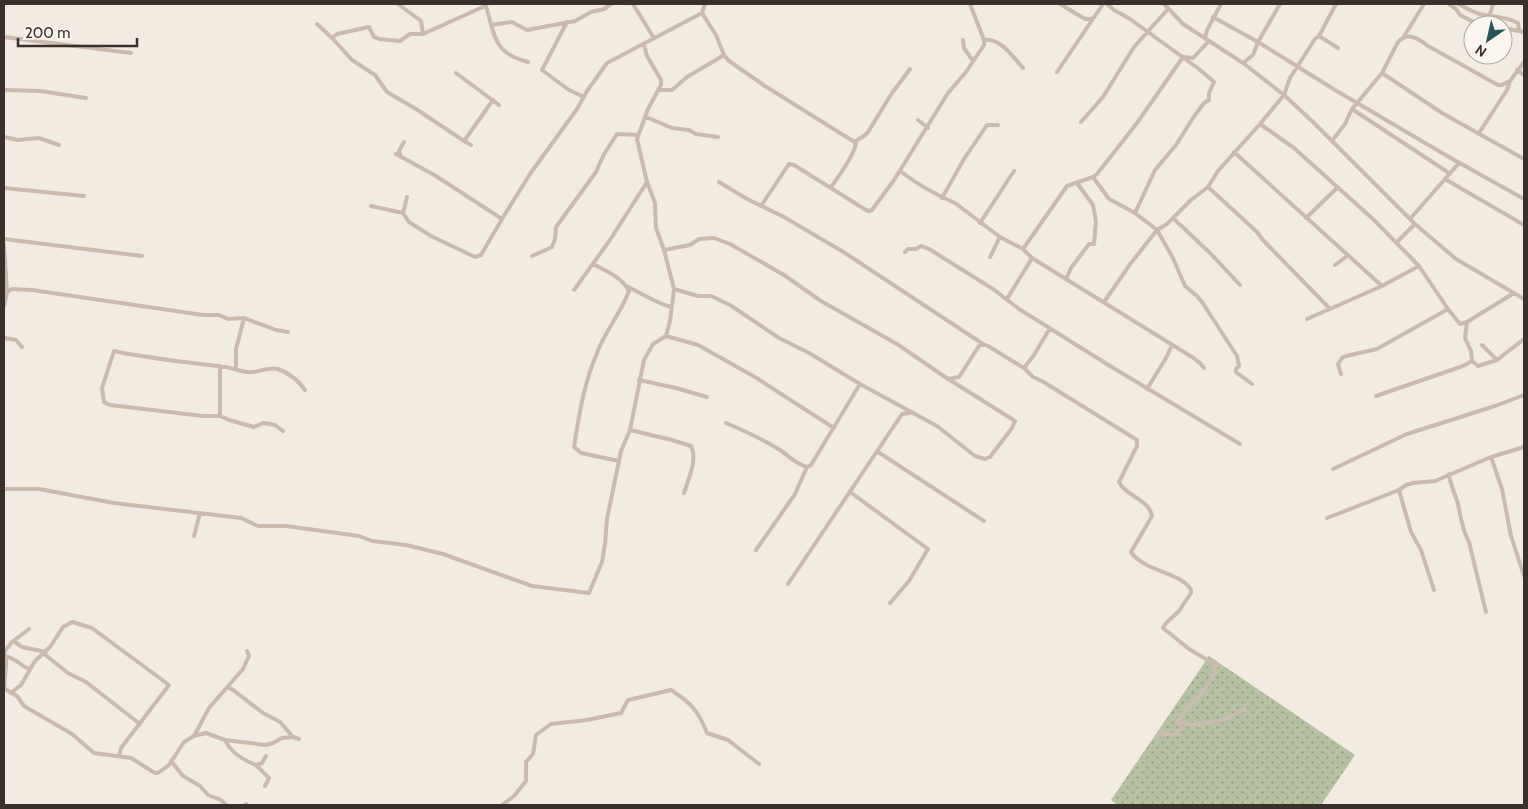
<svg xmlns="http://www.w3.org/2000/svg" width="1528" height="809" font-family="Cabin,sans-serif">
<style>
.grass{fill:url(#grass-dots)}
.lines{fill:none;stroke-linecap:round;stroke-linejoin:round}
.minor{stroke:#cabbae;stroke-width:4}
</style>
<defs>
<pattern id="grass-dots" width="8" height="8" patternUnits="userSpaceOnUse" patternTransform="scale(1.25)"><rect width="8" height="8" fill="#b6c1a2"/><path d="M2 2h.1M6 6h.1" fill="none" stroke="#959d84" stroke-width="1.8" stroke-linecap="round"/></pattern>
</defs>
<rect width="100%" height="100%" fill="#f2ebe2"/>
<path class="grass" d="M1209,656l146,99 -34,50h-203l-7,-5z"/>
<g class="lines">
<path class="minor" d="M398,4l23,17 2,13
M633,4l21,34
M1060,4l25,15h8
M1107,4l7,6 16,9 69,50 15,13 -5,11v7l-5,3 -11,15 -17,27 -21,25 -20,43
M1164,4l19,20 60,39 41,32 29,27 102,102 41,35 68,40
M1449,4l7,5 4,6 19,10
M1458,4c7,3 17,10 26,11 9,1 25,3 34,8l1,8
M485,6l-62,28h-13l-10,7 -21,-2 -5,-2 -5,-10 -32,7 -5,4 20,22 23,15 12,17 29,17 48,32 29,-41
M486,6c9,30 7,47 42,56
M702,13l14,22 8,20 5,6 36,25 91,57c-2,13 -17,33 -25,44
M1490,14l3,-10
M1485,15l4,10
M1213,17l45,25 77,48 114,67 75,42
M567,22l-25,48 27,20 15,7
M317,24l15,14
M492,25l20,-3 15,8 48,-9 16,-9 13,-3 7,-5
M1503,28l21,4
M1319,36l19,12
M4,37l127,16
M1205,38l2,-8 14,-26
M1403,38l21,-34
M963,40l1,8 9,13
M984,40c16,-3 29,17 39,28
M1243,63l10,-8 5,-13 22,-38
M1517,70l7,5
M1057,72l46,-68
M456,73l43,32
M1382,73l60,40 82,46
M4,90l36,1 46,7
M659,90h13l15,-13 37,-22
M1352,109l97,64
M646,117l26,11 17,2 7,4 22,3
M918,120l10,8
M1081,122l22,-25 31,-50 34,-38
M1260,124l34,24 80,72 45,46 -37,20 -75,33
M1479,133l28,-43 3,-9 14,-19
M4,137l14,3 21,-2 20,7
M464,141l7,4
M1332,141l13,-17 7,-15 30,-36 16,-31c10,-11 21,-3 30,4l70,39h4l8,-4
M854,142l10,-6 4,-4 24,-39 18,-24
M1234,152l148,134
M401,157l-2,-6 5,-9
M900,171c17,13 36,24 55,32l45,34 23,12 9,9 160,99 8,6 4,5
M1093,177l16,22 26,14 22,17 16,28 12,28 12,10 5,6 35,54 2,10 -3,3v3l16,12
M1445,179l79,46
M719,182l28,17 37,18 61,36 138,91
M1208,187l49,45 5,7 68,70
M4,188l80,8
M942,198l22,-39 23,-34h11
M371,206l32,7 6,9 22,14 44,21 6,-2 21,-36 -66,-43 -40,-22
M761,206l28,-42 5,1 72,45 3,1 3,-1 22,-30 54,-87 18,-21 18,-27v-5l-14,-36
M403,213l4,-16
M1173,218l37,35 30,32
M1306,218l31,-30
M502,219l28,-45 47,-65 10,-18 20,-28 95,-50 3,-9
M1410,219l49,-56
M980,223l34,-52
M4,239l138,17
M1397,242l18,-18
M4,245l3,47 -3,14
M1023,249l44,-63 26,-9 4,-3 40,-51 46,-66 10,1 16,-17
M664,250l26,-5 9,-6 15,-1 16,6 54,31 37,26 76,43 51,35 11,-2 20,-31 4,-2 5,2 36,22 9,9 9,4 95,59v6l-18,36c6,14 30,17 33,34l-21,36c14,20 50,20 60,38v3l-12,18 -13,12 -3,5 26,21 27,16c-2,22 -29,39 -39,57l20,3 12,-3 15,-2 21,-11
M905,252l3,-3h8l5,-3 8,3 64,40 26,20 91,57 130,78
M532,256l20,-9 3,-8 1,-12 40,-55 8,-18 13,-20 21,1
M990,257l10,-20
M593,264c13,7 29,13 36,27 -8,22 -24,40 -32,62 -13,30 -18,62 -23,94l7,6 38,8
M1335,265l12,-9
M1419,266l29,43 12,15 7,-2 47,-29
M1066,279l5,-11 18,-24h5l2,-23 -3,-16 -16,-22
M628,287c15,7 28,16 43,20
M674,289l24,7h13l19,9 49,33 30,15 51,31 -49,81 -4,2c-11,-3 -17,-10 -27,-17 -17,-11 -35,-19 -54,-27
M574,290l36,-50 37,-58
M4,292h3l5,-3 20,1 171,25h16l9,4 16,-1
M1007,299l25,-41
M1104,302l27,-39 26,-33 10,-6 24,-24 17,-13 10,-16 42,-47 24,-29 6,-17 25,-39 4,-3 17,-32
M1467,322l-2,16 6,13 1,10 6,5 19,-6
M666,336l32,9 57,32 79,51
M4,338l12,2 6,7
M1482,345l15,15 27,-21
M1024,368l10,-13 16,-27
M236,369v-20l8,-31 32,12 12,2
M1341,374l-3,-10 4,-6 4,-2 31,-7 71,-40
M639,380l37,8 31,9
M860,384l77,42 38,30 10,3 5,-2 22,-29 3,-7 -65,-41
M1147,389l19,-31 6,-13
M1376,396l87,-30 9,-5
M220,416v-50
M630,430l42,10 19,6c7,13 -3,34 -7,47
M283,431l-8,-6 -12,-2 -9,4 -25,-7 -9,-4h-17l-93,-11 -6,-3 -2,-14 12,-37c36,8 74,11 111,16 7,1 15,4 22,5 10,2 20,-6 31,-3 11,4 20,11 27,21
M878,452l106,69
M1491,457l33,-10
M1333,469l74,-35 88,-28 29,-11
M1449,474c2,14 6,19 9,30 3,14 4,26 11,38l17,70
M4,489h35l75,14 127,15 17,8h28l73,10 13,5 34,4 37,9 89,32 57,7 13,-31 3,-18 2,-25 14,-68 9,-21 14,-70 9,-16 13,-8 4,-15 4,-32 -10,-39 -8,-22 -1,-25 -8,-21 -10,-43 11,-30 13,-24v-5l-14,-24 -3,-11
M1399,490l12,42 10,18 13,40
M850,492l78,57 -19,32 -19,22
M1327,518l72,-28 7,-5 7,-2 22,-2 56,-24 11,32 9,47 13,40
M194,536l6,-23
M756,550l39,-56 12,-27
M788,584l114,-170 8,-1
M12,642h3l7,5 24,5
M4,652c5,8 -1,26 1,37l12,7 7,10 48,28 22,19 37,5 24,15h3l11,-8 15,-23 10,-6 15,-28 34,-39 6,-13 -2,-5
M4,652l8,-10 17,-13
M44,654l24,19 18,9 54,42
M7,657c9,1 14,10 23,12
M228,687l5,3 30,23 17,9 13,15 6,2
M11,693l10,-8 14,-24 15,-14 13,-20 9,-5 20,6 77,57 -48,63 -2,8
M194,736l12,-3 19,7 41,5 7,-2 9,-5 11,-1
M1157,737l3,-4 16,2 8,-12
M225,740c6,13 18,20 31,25l6,-2 4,-7
M171,761l12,15 17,10 8,9 13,5 5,5
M256,765l13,13 -4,8
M245,805l1,-1
M502,805l12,-9 12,-15v-19l7,-8 3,-19 15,-11 36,-4 34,-7 7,-13 43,-10c20,13 27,20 36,43l21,7 31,24"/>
</g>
<rect width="1528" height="809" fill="none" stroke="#39302c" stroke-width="10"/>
<g transform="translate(1488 40) rotate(214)"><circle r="24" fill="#faf5ee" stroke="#ada6a0"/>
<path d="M0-4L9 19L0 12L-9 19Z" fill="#235559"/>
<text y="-8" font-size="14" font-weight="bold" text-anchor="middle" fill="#39302c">N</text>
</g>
<path d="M18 38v8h119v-8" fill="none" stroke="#39302c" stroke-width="2.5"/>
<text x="25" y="38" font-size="15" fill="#39302c" stroke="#faf5ee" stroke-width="4" paint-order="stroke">200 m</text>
</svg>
